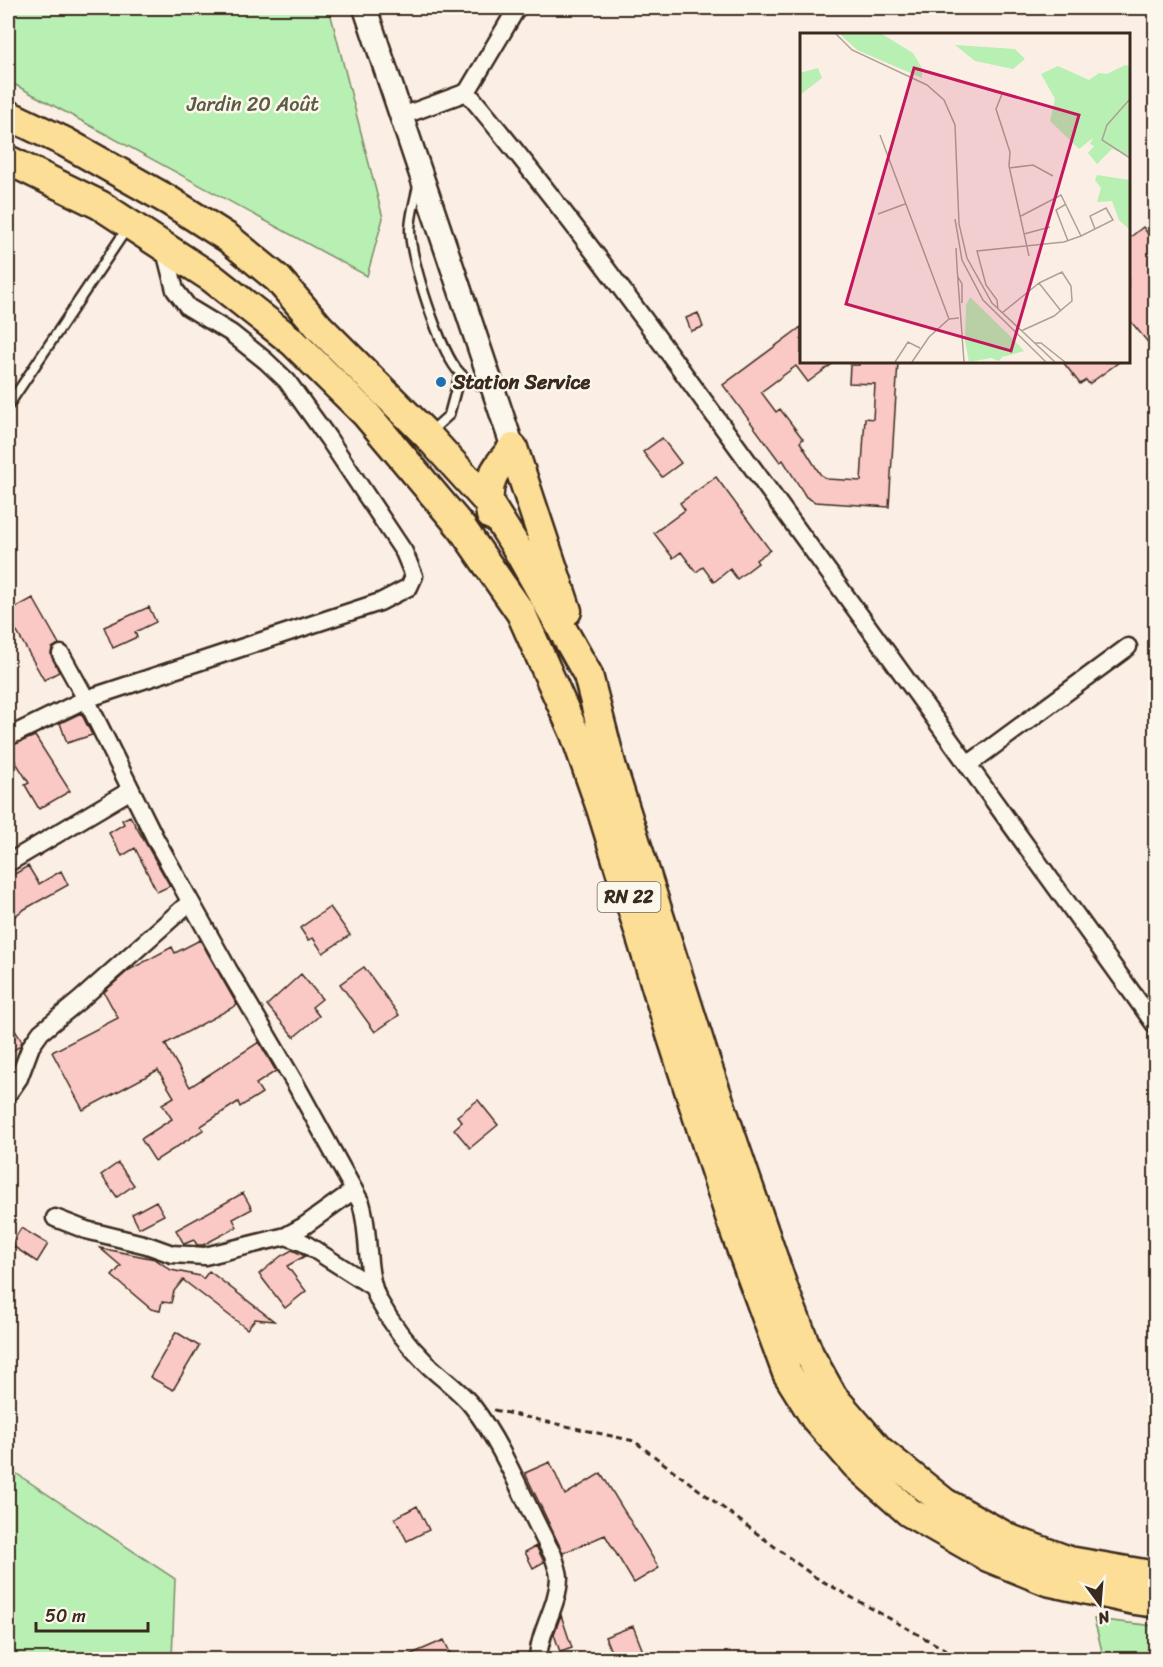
<svg xmlns="http://www.w3.org/2000/svg" width="1163" height="1667" font-family="Sriracha,sans-serif">
<style>
.green{fill:#b8efb2;stroke:#7a8c68;stroke-width:1.5}
.building{fill:#fac9c6;stroke:#3b2a1e;stroke-width:1.5}
.lines{fill:none;stroke-linecap:round;stroke-linejoin:round}
.lane-casing{stroke:#3b2a1e;stroke-width:13}
.street-casing{stroke:#3b2a1e;stroke-width:21}
.secondary-casing{stroke:#3b2a1e;stroke-width:27}
.highway-casing{stroke:#3b2a1e;stroke-width:33}
.path{stroke:#3b2a1e;stroke-width:3;stroke-dasharray:6 4.5;stroke-linecap:butt}
.lane{stroke:#fbf7ec;stroke-width:8}
.street{stroke:#fbf7ec;stroke-width:16}
.secondary{stroke:#fbf7ec;stroke-width:22}
.highway{stroke:#fcde96;stroke-width:28}
.poi-dot{fill:#1f6fb2;stroke:#fbf7ec;stroke-width:2}
.labels{text-anchor:middle;stroke-width:5;stroke-linejoin:round;paint-order:stroke}
.shield{fill:#fbf7ec;stroke:#75685c;stroke-width:1.5}
.shield-label{font-size:18px;font-weight:bold;fill:#3b2a1e}
.park-label{font-size:20px;fill:#5a5b43;stroke:#fbf7ec}
.poi-label{font-size:20px;font-weight:bold;fill:#3b2a1e;stroke:#fbf7ec;text-anchor:start}
.inset-road{fill:none;stroke:#aea095;stroke-width:1.5}
.view{fill:#c2185b;fill-opacity:0.15;stroke:#c2185b;stroke-width:3}
.inset-edge{fill:none;stroke:#3b2a1e;stroke-width:3}
</style>
<rect width="100%" height="100%" fill="#fbeee4"/>
<filter id="ink" filterUnits="userSpaceOnUse"><feTurbulence type="fractalNoise" baseFrequency=".0167" numOctaves="2"/><feDisplacementMap in="SourceGraphic" scale="12" xChannelSelector="R" yChannelSelector="G"/><feConvolveMatrix kernelMatrix="1 2 1 2 8 2 1 2 1" color-interpolation-filters="sRGB"/></filter>
<g filter="url(#ink)">
<path class="green" d="M8,8h321l54,210 -16,58 -359,-195z
M8,1468l167,111 -3,80h-164z
M1094,1619l61,7v33h-51z"/>
<path class="building" d="M1143,227l5,7 7,-6v123l-27,-33v-79z
M698,313l5,14 -12,4 -5,-13z
M801,327v35h34l-27,20 -12,-16 -35,26 15,20 4,-3 23,30 -3,3 20,32 7,5 34,2 4,-63 8,1 2,-35 -26,-1 1,-18h9v-3h39l-9,145 -74,-5 -9,-5 -23,-37 -3,2 -57,-77z
M1063,362h56l-30,22 -3,-4 -6,4z
M662,438l19,25 -19,14 -19,-25z
M716,477l54,73 -14,10 2,3 -21,16 -7,-10 -16,13 -11,-15 -7,5 -15,-20 -8,6 -19,-25 31,-23 -5,-7z
M33,598l26,46 -7,4 -1,6 8,18 -15,8 -36,-64v-4z
M149,607l7,15 -21,10 2,5 -24,11 -9,-21z
M81,713l11,22 -25,8 -7,-20z
M35,736l35,55 -31,18 -14,-24 4,-2 -21,-33v-3z
M130,816l40,70 -13,6 -22,-44 -13,8 -13,-23 15,-9 -2,-4z
M28,866l11,18 22,-13 7,14 -45,25 -15,11v-43z
M330,907l20,28 -27,18 -10,-15 -5,2 -8,-12z
M200,940l37,65 -72,39 25,43 69,-45 17,29 -20,13 6,9 -22,14 -2,-5 -37,24 2,4 -48,31 -14,-22 31,-20 -10,-15 12,-7 -16,-27 -75,40 -31,-58 66,-34 -14,-26 25,-22 43,-23 3,6z
M364,967l35,48 -24,17 -35,-48z
M301,974l21,25 -10,8 7,9 -25,21 -27,-32z
M8,1020l14,21 -2,5 -12,8z
M478,1100l20,25 -28,23 -16,-19 8,-7 -5,-6z
M118,1163l16,22 -17,12 -16,-22z
M243,1193l9,16 -19,10 4,8 -34,18h-6l-3,-5 -10,4 -8,-14z
M156,1201l8,14 -25,13 -7,-14z
M21,1228l27,16 -11,18 -26,-17z
M100,1248l55,11 16,11 29,6 3,3 6,-8 65,50 -19,-2 -8,10 -64,-49 -9,11 -3,12 -9,-1 -2,9 -9,-2 -39,-33 9,-10z
M292,1250l13,6 -18,10 19,25 -21,17 -26,-34 22,-18z
M176,1332l23,14 -26,44 -23,-13z
M550,1462l15,33 36,-22 58,95 -25,15 -29,-48 -42,18 -38,-80z
M417,1506l12,24 -22,11 -12,-23z
M536,1546l8,16 -11,6 -8,-16z
M561,1615l11,33 -12,4 -6,-18z
M633,1626l13,33h-32l-9,-22z
M444,1640l9,19h-53z"/>
<g class="lines">
<g class="lane-casing">
<path id="lane" d="M418,186c-3,14 -8,31 -8,45 0,27 31,124 50,142 6,7 19,11 28,16
M8,406l120,-179
M430,432l19,-17 11,-41"/>
</g>
<g class="street-casing">
<path id="street" d="M467,92c104,124 198,256 293,386 133,182 265,365 396,548
M402,116l65,-24 50,-84
M61,654l25,45 70,141 72,129 67,114 66,120c10,32 3,69 18,98 12,22 29,44 47,62 15,15 34,27 47,44 33,43 53,100 80,148 2,7 6,16 6,23 -1,29 -20,53 -21,81
M8,737l78,-38 294,-97 29,-15 5,-11 -10,-24 -76,-114 -41,-57 -21,-20 -35,-28 -43,-26 -13,-17 -11,-43
M969,764l159,-117
M8,863l123,-73
M8,1094l11,-16 12,-32 10,-14 39,-32 110,-98
M55,1218l31,12 61,15 25,9 33,2 81,-20 18,-10 50,-36
M286,1236l18,7 69,44"/>
</g>
<g class="secondary-casing">
<path id="secondary" d="M365,8l148,440"/>
</g>
<g class="highway-casing">
<path id="highway" d="M8,115l57,27 103,58 60,38 50,41 42,49 107,107 61,67 27,43 73,130 24,93 92,289 81,236 24,61 24,43 46,53 66,53 67,37 57,21 87,15
M8,160l92,45 112,73 81,64 73,72 96,114 59,85 54,121 26,74 69,223 63,195 54,147 28,45 41,47 53,47 79,45 59,24 88,19 21,3
M513,448l54,163
M491,515c-7,-32 2,-44 22,-67"/>
</g>
<path class="path" d="M494,1410l140,31 181,136 149,83"/>
<use href="#lane" class="lane"/>
<use href="#street" class="street"/>
<use href="#secondary" class="secondary"/>
<use href="#highway" class="highway"/>
</g>
</g>
<circle class="poi-dot" cx="441" cy="382" r="6"/>
<g class="labels">
<rect class="shield" x="597.5" y="882" width="63" height="30" rx="4.5"/>
<g class="shield-label">
<text x="629" y="903">RN 22</text>
</g>
<g class="park-label">
<text x="253" y="111">Jardin 20 Août</text>
</g>
<g class="poi-label">
<text x="453" y="389">Station Service</text>
</g>
</g>
<g transform="translate(800 33)">
<rect width="330" height="330" fill="#fbeee4"/>
<path d="M40,1h42l31,19 9,15v10l-65,-28zM155,12l60,4 10,10 -12,10 -38,-8zM325,32l5,1v90l-18,-7 -15,15 -9,-11 6,-7 -4,-2 3,-6 -14,11 -29,-28 5,-22 -14,-25 17,-8 31,14 10,-7 8,1zM18,35l4,10 -22,17v-22zM297,142l33,5v50l-11,-10 -7,-19 -15,1 4,-14 -6,-8zM170,264l42,41 12,13 -22,6 -3,4 -8,-3 -22,4 -4,-21 1,-36z" fill="#b8efb2"/>
<path class="inset-road" d="M36,1l16,16 75,35 17,15 11,25 4,99 8,34 25,45 63,59M202,61l-6,15 14,43 -1,14 20,90M330,66l-23,26 -5,15 28,18M80,102l69,184M209,135l24,-3 20,11M266,171l-10,6 12,31M78,181l27,-10M221,183l40,-21 20,41M155,186l7,41 21,40 63,62M224,201l26,-7M156,215l1,19M157,234l7,95M158,244l4,7v19M198,276l-1,-9 -11,-15 -9,-34 87,-9 17,-6 32,-16 -7,-12 -16,8 5,13M202,280l37,-30 22,28M221,298l33,-15 18,-15 -1,-15 -9,-14 -23,11M234,310h7l24,19M95,329l13,-20 12,6M112,329l17,-25 20,-18 10,-1"/>
<path class="view" d="M114,35l165,47 -68,236 -165,-47z"/>
<rect width="330" height="330" class="inset-edge"/>
</g>
<rect width="1163" height="1667" fill="none" stroke="#fbf7ec" stroke-width="30"/>
<rect x="15" y="15" width="1133" height="1637" fill="none" stroke="#3b2a1e" stroke-width="2" filter="url(#ink)"/>
<g transform="translate(1100 1604) rotate(164)" stroke="#fbf7ec" stroke-width="4.5" paint-order="stroke">
<path d="M0-4.5L10 22L0 15L-10 22Z" fill="#3b2a1e"/>
<text y="-9" font-size="16" font-weight="bold" text-anchor="middle" fill="#3b2a1e">N</text>
</g>
<path d="M36 1622v9h112v-9" fill="none" stroke="#3b2a1e" stroke-width="3"/>
<text x="45" y="1622" font-size="18" fill="#3b2a1e" stroke="#fbf7ec" stroke-width="4.5" paint-order="stroke">50 m</text>
</svg>
